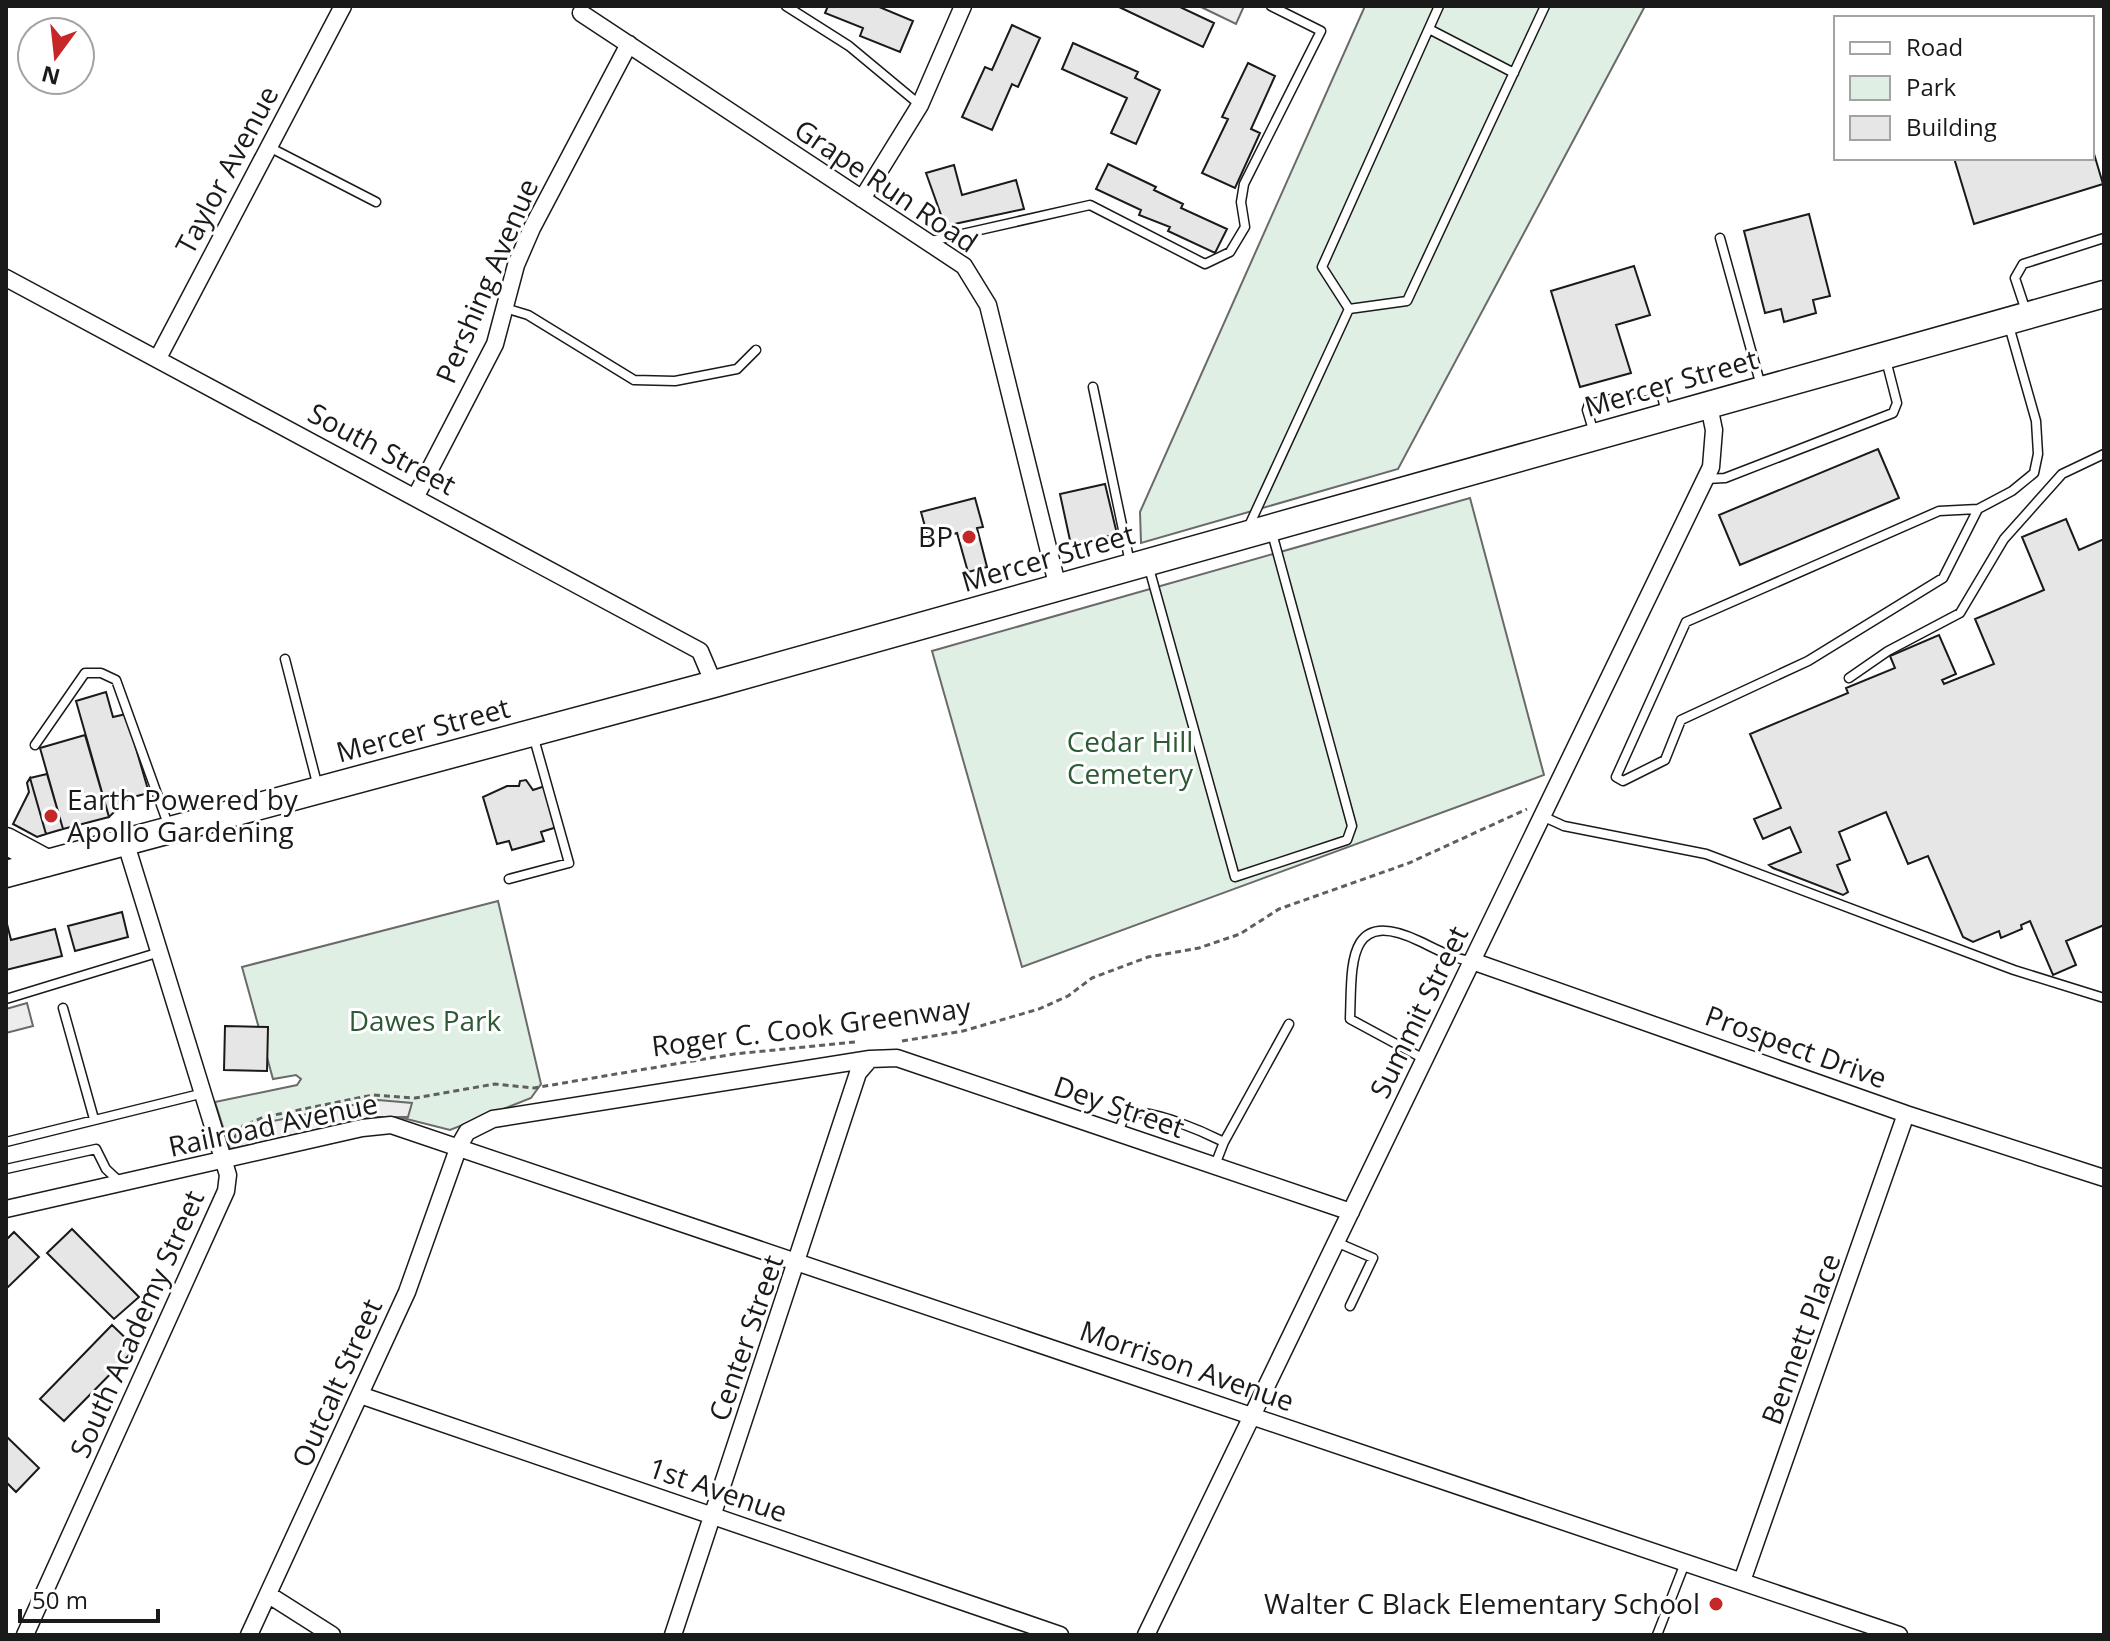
<svg xmlns="http://www.w3.org/2000/svg" width="2110" height="1641" font-family="'Open Sans',sans-serif">
<style>
.green{fill:#e0efe3;stroke:#6a6a6a;stroke-width:2}
.parking{fill:#ededed;stroke:#6a6a6a;stroke-width:2}
.building{fill:#e6e6e6;stroke:#1a1a1a;stroke-width:2}
.lines{fill:none;stroke-linecap:round;stroke-linejoin:round}
.lane-casing{stroke:#1a1a1a;stroke-width:11}
.street-casing{stroke:#1a1a1a;stroke-width:19}
.primary-casing{stroke:#1a1a1a;stroke-width:29}
.path{stroke:#5f5f5f;stroke-width:3;stroke-dasharray:6 4;stroke-linecap:butt}
.lane{stroke:#fff;stroke-width:8}
.street{stroke:#fff;stroke-width:16}
.primary{stroke:#fff;stroke-width:26}
.poi-dot{fill:#c62828;stroke:#fff;stroke-width:3}
.labels{text-anchor:middle;stroke-width:6;stroke-linejoin:round;paint-order:stroke}
.street-label{font-size:28px;fill:#1a1a1a;stroke:#fff}
.poi-label{font-size:28px;fill:#1a1a1a;stroke:#fff;text-anchor:end}
.park-label{font-size:28px;fill:#2b5a34;stroke:#fff}
</style>
<rect width="100%" height="100%" fill="#fff"/>
<path class="green" d="M1365,6h280l-247,463 -257,74 -1,-31z
M1470,498l74,277 -522,192 -90,-316z
M498,901l43,183 -10,14 -81,32 -59,-15 -161,34 -15,-47 82,-17 4,-6 -5,-4 -23,4 -31,-112z"/>
<path class="parking" d="M1199,6h45l-8,18z
M27,1003l6,23 -27,7v-24z
M378,1100l34,3 -4,14h-35l-106,24 -4,-18z"/>
<path class="building" d="M828,6h49l36,15 -13,31 -40,-16 3,-8 -38,-15z
M1117,6h61l36,17 -11,24z
M1012,25l28,13 -22,49 -6,-3 -20,46 -30,-13 23,-50 7,3z
M1073,43l65,29 -3,6 25,12 -24,54 -25,-11 16,-35 -65,-29z
M1248,63l27,13 -24,53 9,4 -25,55 -33,-15 26,-54 -6,-2z
M2092,147l11,37 -129,40 -20,-66h138z
M1108,164l48,23 -2,3 29,14 -2,4 46,21 -12,24 -47,-22 2,-4 -31,-12 2,-5 -45,-21z
M954,165l8,30 54,-15 8,29 -79,17 -19,-53z
M1809,214l21,82 -17,4 3,13 -32,9 -3,-13 -16,4 -21,-82z
M1634,266l16,49 -34,10 15,48 -51,14 -29,-96z
M1878,449l21,49 -159,67 -21,-50z
M1105,484l12,50 -46,11 -11,-51z
M975,498l8,29 -6,1 10,39 -19,5 -11,-39 -28,8 -8,-29z
M2066,519l13,31 25,-11v386l-38,16 10,24 -23,10 -23,-54 -9,4 1,4 -21,9 -2,-7 -26,11 -10,-5 -35,-81 -20,8 -22,-52 -47,20 11,28 -13,5 11,27 -5,3 -70,-27 -4,-3 32,-13 -11,-25 -27,12 -9,-20 27,-11 -31,-74 98,-41 -2,-5 49,-20 -5,-12 49,-21 17,39 -14,6 2,4 50,-20 -19,-45 69,-29 -22,-53z
M106,692l7,25 13,-3 23,79 -20,5 -20,19 -33,-116z
M85,735l24,82 -46,12 -23,-81z
M47,774l16,55 -17,5 -16,-56z
M30,778l16,56 -9,3 -24,-13 16,-32 -2,-9z
M526,780l7,10 12,-4 12,41 -16,5 3,9 -32,9 -3,-9 -12,3 -14,-47 24,-11h12l1,-5z
M122,912l6,25 -53,14 -7,-25z
M6,920l5,20 44,-11 7,27 -56,14z
M225,1026l43,1 -1,44 -43,-1z
M72,1229l67,68 -25,22 -67,-66z
M14,1232l25,25 -33,32v-49z
M112,1325l24,23 -72,73 -24,-22z
M6,1436l33,32 -23,24 -10,-10z"/>
<g class="lines">
<g class="lane-casing">
<path id="lane" d="M786,6l63,40 71,59
M1429,29l85,44
M269,147l107,55
M1720,238l41,148
M931,241l159,-36 115,59 25,-12 15,-25 -4,-25 3,-18 77,-153 -50,-25
M505,308l23,7 106,65 41,1 62,-12 19,-19
M1349,309l58,-8 138,-295
M1349,309l-27,-42 117,-261
M2027,314l-12,-36 8,-14 81,-26
M1093,387l37,176
M1594,433l-7,-23 2,-6 65,-15 7,3 5,21
M1706,479l19,-1 168,-65 4,-10 -11,-43
M1978,509l-39,2 -253,111 -70,155 7,4 42,-21 16,-40 127,-59 135,-83 35,-69 34,-18 22,-18 4,-19 -2,-33 -27,-95
M1248,528l101,-219
M1149,568l86,309 112,-37 5,-14 -80,-293
M285,659l33,128
M1849,678l39,-27 72,-38 44,-74 58,-65 42,-20
M35,745l50,-72h16l15,7 53,147
M1542,816l22,10 142,28 308,116 90,28
M509,879l60,-16 -36,-128
M6,999l154,-47
M63,1008l31,111
M1424,1059l-74,-40c2,-53 -4,-113 69,-78 17,8 34,18 53,20
M1118,1134c3,-9 4,-17 14,-20 19,-6 74,19 92,28l-9,23
M6,1142l198,-49
M1224,1142l65,-118
M6,1169l90,-20 10,20 15,14
M1336,1242l37,16 -23,48
M1657,1635l28,-72"/>
</g>
<g class="street-casing">
<path id="street" d="M581,13l383,253 24,39 70,283
M862,199l58,-94 43,-99
M6,278l694,373 14,33
M158,358l185,-352
M416,496l79,-152 21,-79 16,-37 97,-184
M1472,961l434,153 198,64
M6,1209l356,-81 29,-3 1508,510
M360,1395l700,240
M1742,1581l164,-467
M269,1595l63,40
M25,1635l201,-444 2,-16 -102,-331
M249,1635l158,-343 52,-146 8,-14 26,-13 377,-60 27,-1 454,154
M673,1635l185,-562 12,-14
M1146,1635l565,-1168 3,-37 -5,-24"/>
</g>
<g class="primary-casing">
<path id="primary" d="M6,841l41,22
M6,874l708,-190 1390,-390"/>
</g>
<path class="path" d="M931,6h7
M902,1041l61,-10 76,-22 29,-13 24,-18 56,-21 51,-9 41,-14 39,-25 130,-46 118,-54
M234,1138l9,-12 21,-9 109,-22 42,3 80,-14 39,4 200,-34 121,-12"/>
<use href="#lane" class="lane"/>
<use href="#street" class="street"/>
<use href="#primary" class="primary"/>
</g>
<g class="poi-dot">
<circle cx="969" cy="537" r="8"/>
<circle cx="51" cy="816" r="8"/>
<circle cx="1716" cy="1604" r="8"/>
</g>
<g class="labels">
<g class="street-label">
<text transform="translate(227 170) rotate(-62)" y="10">Taylor Avenue</text>
<text transform="translate(886 186) rotate(34)" y="10">Grape Run Road</text>
<text transform="translate(487 281) rotate(-67)" y="10">Pershing Avenue</text>
<text transform="translate(1671 383) rotate(-16)" y="10">Mercer Street</text>
<text transform="translate(382 449) rotate(28)" y="10">South Street</text>
<text transform="translate(1048 558) rotate(-16)" y="10">Mercer Street</text>
<text transform="translate(423 730) rotate(-15)" y="10">Mercer Street</text>
<text transform="translate(1419 1012) rotate(-64)" y="10">Summit Street</text>
<text transform="translate(811 1027) rotate(-7)" y="10">Roger C. Cook Greenway</text>
<text transform="translate(1796 1047) rotate(20)" y="10">Prospect Drive</text>
<text transform="translate(1119 1107) rotate(19)" y="10">Dey Street</text>
<text transform="translate(273 1125) rotate(-12)" y="10">Railroad Avenue</text>
<text transform="translate(137 1324) rotate(-66)" y="10">South Academy Street</text>
<text transform="translate(746 1338) rotate(-71)" y="10">Center Street</text>
<text transform="translate(1801 1339) rotate(-70)" y="10">Bennett Place</text>
<text transform="translate(1187 1366) rotate(19)" y="10">Morrison Avenue</text>
<text transform="translate(337 1383) rotate(-66)" y="10">Outcalt Street</text>
<text transform="translate(718 1490) rotate(19)" y="10">1st Avenue</text>
</g>
<g class="poi-label">
<text x="953" y="547">BP</text>
<text x="67" y="810" text-anchor="start">Earth Powered by<tspan x="67" dy="32">Apollo Gardening</tspan></text>
<text x="1700" y="1614">Walter C Black Elementary School</text>
</g>
<g class="park-label">
<text x="1130" y="752">Cedar Hill<tspan x="1130" dy="32">Cemetery</tspan></text>
<text x="425" y="1031">Dawes Park</text>
</g>
</g>
<rect width="2110" height="1641" fill="none" stroke="#1a1a1a" stroke-width="16"/>
<rect x="1834" y="16" width="260" height="144" fill="#ffffff" stroke="#a3a3a3" stroke-width="2"/>
<rect x="1850" y="42" width="40" height="12" fill="#ffffff" stroke="#a3a3a3" stroke-width="2"/>
<text x="1906" y="56" font-size="24" fill="#1a1a1a">Road</text>
<rect x="1850" y="76" width="40" height="24" fill="#e0efe3" stroke="#a3a3a3" stroke-width="2"/>
<text x="1906" y="96" font-size="24" fill="#1a1a1a">Park</text>
<rect x="1850" y="116" width="40" height="24" fill="#e6e6e6" stroke="#a3a3a3" stroke-width="2"/>
<text x="1906" y="136" font-size="24" fill="#1a1a1a">Building</text>
<g transform="translate(56 56) rotate(195)"><circle r="38" fill="#ffffff" stroke="#a3a3a3" stroke-width="2"/>
<path d="M0-6L14 30L0 20L-14 30Z" fill="#c62828"/>
<text y="-12" font-size="22" font-weight="bold" text-anchor="middle" fill="#1a1a1a">N</text>
</g>
<path d="M20 1609v12h138v-12" fill="none" stroke="#1a1a1a" stroke-width="4"/>
<text x="32" y="1609" font-size="24" fill="#1a1a1a" stroke="#ffffff" stroke-width="6" paint-order="stroke">50 m</text>
</svg>
